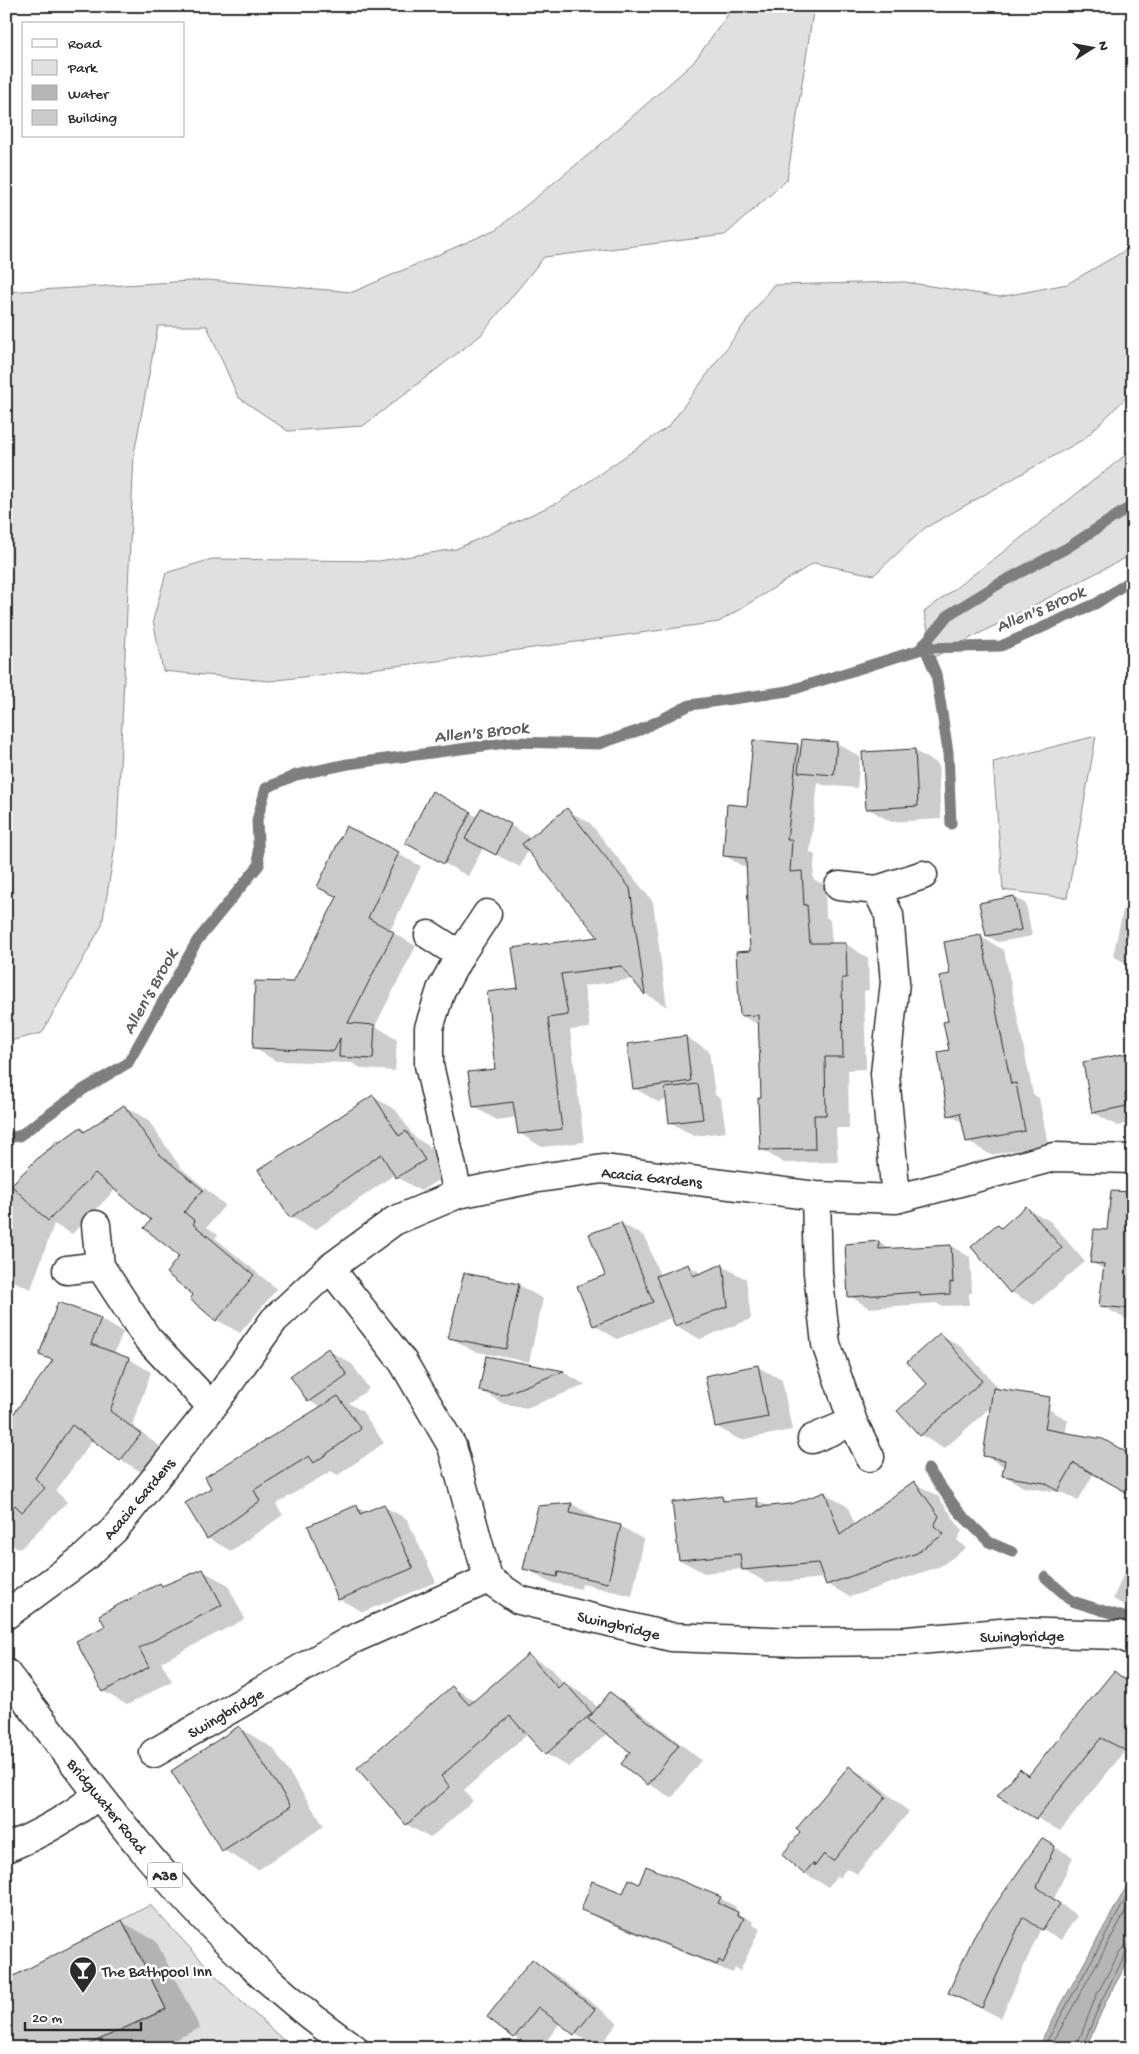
<svg xmlns="http://www.w3.org/2000/svg" width="1139" height="2054" font-family="'Gochi Hand',sans-serif">
<style>
.green{fill:#e0e0e0;stroke:#868686}
.water{fill:#b6b6b6;stroke:#7e7e7e}
.shadow{fill:#0003}
.lines{fill:none;stroke-linecap:round;stroke-linejoin:round}
.shore{stroke:#636363;stroke-width:1}
.stream{stroke:#7e7e7e;stroke-width:11}
.building{fill:#cbcbcb;stroke:#2b2b2b}
.street-casing{stroke:#2b2b2b;stroke-width:31}
.primary-casing{stroke:#2b2b2b;stroke-width:31}
.street{stroke:#fff;stroke-width:28}
.primary{stroke:#fff;stroke-width:28}
.labels{text-anchor:middle;stroke-width:5;stroke-linejoin:round;paint-order:stroke}
.shield{fill:#fff;stroke:#6b6b6b;stroke-width:1}
.shield-label{font-size:15px;font-weight:bold;fill:#2b2b2b}
.street-label{font-size:16px;fill:#2b2b2b;stroke:#fff}
.poi-label{font-size:16px;fill:#2b2b2b;stroke:#fff;text-anchor:start}
.water-label{font-size:18px;font-style:italic;fill:#5c5c5c;stroke:#fff}
</style>
<rect width="100%" height="100%" fill="#fff"/>
<filter id="ink" filterUnits="userSpaceOnUse"><feTurbulence type="fractalNoise" baseFrequency=".02" numOctaves="2"/><feDisplacementMap in="SourceGraphic" scale="10" xChannelSelector="R" yChannelSelector="G"/><feConvolveMatrix kernelMatrix="1 2 1 2 8 2 1 2 1" color-interpolation-filters="sRGB"/></filter>
<g filter="url(#ink)">
<path class="green" d="M734,6h80l-27,174 -62,55 -181,22 -63,78 -118,91 -75,5 -50,-34 -31,-71h-49l-24,128 -17,380 -15,91 -60,108 -36,9v-750l201,-12 146,12 144,-63 96,-78 100,-88z
M1133,246v145l-49,48 -159,89 -51,47 -60,-12 -95,59 -265,37 -185,22 -106,-10 -10,-51 13,-47 46,-14 167,2 77,-12 103,-47 110,-76 104,-141 132,-3 95,15 67,-13z
M1133,449v105l-199,103 -10,-45 83,-63z
M1096,736l-29,162 -64,-8 -10,-128z
M150,1905l82,88 60,55h-253l95,-26 1,2 31,-15 -44,-89z"/>
<path class="water" d="M1133,1875v77l-27,49 -20,47h-49z"/>
<path class="shadow" d="M837,743l23,14 -3,31 -34,-3 -5,-3 -8,70 5,3 -2,24 12,6 1,32 4,3 2,24h14l22,14 1,32 -5,1 2,78 -18,1 1,58h-13l2,34 -54,1 -23,-14 1,-50 -2,-73 -19,-11 11,-63 -5,-83 -23,-14 24,-48 49,-62 5,3z
M915,751l23,13 3,55 -50,3 -24,-14z
M432,793l46,24 32,8 22,13 35,-28 23,13 63,79 14,105 -21,-13 -12,-15 -50,7 6,42 -20,2 14,112 -42,5 -23,-14 -2,-16 -20,3 -23,-13 22,-37 23,-81 82,-52 -73,-87 -8,17 -37,-19 -15,28 -38,-20z
M346,828l75,38 -31,65 26,15 -41,80 22,13 -2,32 -32,-2 -11,-6 -76,-2 -22,-13 40,-65 44,-85 -20,-12z
M1133,864v103l-20,-11z
M1014,897l12,7 6,32 -34,6 -11,-6z
M981,937l23,13 29,144 6,4 9,46 -57,11 -24,-14 -3,-18 -15,-8v-93z
M686,1037l23,14 6,44 6,4 5,33 -32,4 -24,-14 -3,-22 -9,2 -24,-14z
M1133,1053v69l-16,4 -24,-14z
M373,1097l23,13 18,27 15,9 18,28 -26,17 -24,-14 -2,-3 -80,56 -24,-13z
M124,1106l24,14 33,48 44,37 -18,22 11,8 -3,3 62,51 -37,44 -23,-13 -22,-25 -14,-39 -28,-36 -37,-31 -44,45 -18,-10 -23,65 -25,-11v-86l51,-53 5,3 19,-13 6,3z
M1026,1208l24,13 35,41 -51,43 -23,-13 -14,-66 5,3z
M621,1223l24,14 15,39 28,-11 14,9 20,-8 24,13 5,40 -51,20 -24,-13 -3,-9 -56,22 -23,-14z
M1133,1236v83l-9,-1 -24,-13 4,-36 -13,-7z
M878,1242l12,7 61,-3 19,11 2,36h-3v12l-28,1 -5,-3 -67,5 -19,-12z
M465,1274l54,11 24,14 -14,63 -56,-11 -23,-14z
M100,1319l23,13 -9,22 15,5 22,13 -19,53 30,23 -19,25 -22,-13 -28,-21 -37,52 11,11 -47,47 -14,-8v-94l47,-85 -13,-8z
M940,1334l23,14 38,43 21,3 46,26 -3,14 29,39 -16,28 -14,-8 -41,-6 -19,-12 1,-8 -21,-12 8,-49 -48,43 -23,-14z
M328,1350l24,14 17,25 -20,14 13,8 22,32 -46,32 -7,-4 -55,33 7,11 -52,36 -23,-13 5,-50 108,-80 -12,-7z
M487,1357l76,15 23,13 -60,23 -22,-4 -24,-14z
M758,1367l24,13 10,50 -52,10 -24,-14z
M914,1483l24,13 24,35 -5,9 9,8 -25,18 -91,31 -23,-13 -2,-6 -58,5 -24,-14 -39,4 -24,-13 42,-62 7,4 28,-2 13,7 21,-2 34,-12 23,14 7,19z
M572,1504l23,13v3l26,6 23,14 -12,56 -50,-12 -1,5 -33,-7 -23,-14 14,-61z
M383,1506l24,13 29,63 -73,30 -24,-13 18,-92 10,6z
M1133,1552v58l-20,-11z
M203,1571l24,13 18,35 -84,43 11,19 -45,24 -24,-14 4,-64 53,-42 4,2z
M528,1655l24,14 12,14 24,14 10,11 12,-15 24,14 67,53 -29,38 -23,-14 -27,-20 9,-12 -23,-19 -39,34 -23,-13 -18,-20 -64,56 9,11 -43,37 -24,-14 46,-137 24,14z
M1114,1672l19,11v71l-8,-3 -65,80 -61,-35 21,-26 10,6z
M239,1728l34,20 51,78 -66,44 -35,-20z
M849,1767l24,14 36,31 -52,62 -10,-6 -8,10 -2,-2 -9,11 -24,-14 -2,-41z
M1042,1840l31,17 -19,42 23,17 -16,24 -20,-12 -40,90 -51,-25z
M639,1885l81,13 16,9 -1,5 19,10 -1,3 7,4 -20,42 -5,-3 -2,5 -134,-54 -17,-10 41,-14z
M122,1922l34,19 44,87 -43,20h-151z
M533,1961l23,14 62,48 -20,25 -23,-14 -15,-11 -19,25h-7l-19,-11 -26,-21z"/>
<g class="lines">
<path class="shore" d="M1043,2048l90,-162
M1050,2048l83,-150
M1076,2048l20,-52 24,-45 5,-5 8,-1
M1082,2048l20,-49 24,-45 7,-3"/>
<path class="stream" d="M925,648l11,26 12,78 3,72
M920,649l28,-34 54,-33 65,-34 66,-43
M6,1138l13,-2 65,-47 44,-26 69,-122 62,-76 -2,-45 9,-32 30,-13 52,-11 165,-22 86,2 41,-14 50,-25 98,-14 137,-43 76,-2 96,-43 36,-24
M928,1469l31,43 30,30 23,10
M1045,1577l27,24 61,19"/>
</g>
<path class="building" d="M802,739l35,3 -3,33 -36,-3z
M753,740l45,4 -11,96h5l-2,32 12,-1 2,34h3l3,38h36l1,35h-5l1,79h-18l1,58h-12l1,34 -55,1 -2,-52 3,-1 -3,-82 -18,1 -4,-64 14,-1 -4,-93 -23,-2 4,-52 20,2z
M915,749l3,57 -52,3 -4,-57z
M432,791l39,21 -27,52 -39,-21z
M481,808l30,16 -15,31 -31,-16z
M567,808l63,80 15,107 -24,-29 -60,8 7,41 -20,3 14,111 -44,5 -5,-32 -40,5 -5,-35 27,-3 -8,-77 31,-4 -6,-40 86,-11 -76,-93z
M346,826l53,26 -31,66 26,14 -46,91 27,2 -2,34 -34,-2 1,-19 -6,13 -81,-3 2,-67 38,1 44,-85 -20,-10z
M1014,896l7,34 -35,6 -7,-33z
M981,935l30,149 5,-1 9,48 -59,11 -6,-29 -12,3 -6,-35 -4,-29 11,-2 -6,-28 5,-1 -9,-45 11,-2 -6,-32z
M686,1036l5,45 -58,8 -6,-45z
M1133,1052v40l-8,2 2,12 -35,7 -9,-51z
M698,1084l5,35 -34,4 -4,-35z
M373,1095l26,41 7,-5 19,29 -29,18 -15,-24 -91,64 -32,-48z
M124,1105l34,48 45,37 -19,22 11,9 -2,3 61,51 -38,46 -26,-22 3,-4 -27,-22 13,-17 -35,-28 7,-8 -56,-47 -47,48 -37,-36 30,-30 40,-28 3,5z
M1111,1191l22,1v117l-34,-3 5,-42 -14,-1 4,-34 13,1z
M1026,1206l36,42 -52,45 -39,-46 26,-23 4,4z
M621,1222l32,80 -60,24 -16,-40 28,-11 -16,-41z
M879,1241v8l72,-4 2,38 -3,-1v12l-30,2v-4l-72,5 -3,-53z
M688,1264l5,12 30,-12 5,42 -53,20 -19,-50z
M464,1273l55,11 -13,65 -58,-11z
M58,1302l43,16 -10,26 38,14 -19,53 31,23 -21,27 -48,-36 -37,53 10,10 -23,24 -7,-7 -9,12v-93l47,-64 -14,-5z
M940,1333l42,48 -62,55 -23,-25 30,-27 -20,-22z
M328,1348l19,27 -39,27 -18,-26z
M486,1356l78,15 -62,24 -23,-4z
M758,1365l10,52 -53,10 -10,-51z
M993,1388l57,9 -5,32 58,10 30,17v40l-59,-33 -16,28 -13,-8 -43,-7 3,-16 -22,-4z
M338,1396l23,33 -47,34 -5,-7 -55,34 6,11 -53,38 -22,-36 26,-15 -6,-11z
M914,1481l25,35 -5,10 10,8 -27,19 -91,32 -8,-22 -76,7 -2,-16 -61,6 -7,-58 50,-6 1,5 34,-3 1,9 33,-3 34,-12 15,43z
M572,1503l-2,10 51,12 -13,58 -50,-11 -1,5 -34,-8 15,-63z
M384,1504l29,64 -75,32 -30,-74 49,-21 3,9z
M203,1569l19,36 -83,43 10,19 -47,25 -26,-51 29,-15 -6,-11 61,-32 2,3z
M528,1654l30,34 6,-6 28,31 -47,42 -35,-39 -69,60 9,11 -44,38 -49,-57 95,-82 17,19z
M1114,1671l19,15v68l-32,-16 -65,81 -39,-23 23,-27 8,7z
M610,1692l69,53 -31,40 -27,-21 9,-12 -42,-33z
M239,1726l52,80 -69,45 -51,-80z
M849,1766l37,31 -53,64 -9,-7 -9,12 -2,-3 -9,11 -22,-19 18,-22 -4,-4z
M1042,1838l13,8 -18,41 23,17 -18,26 -19,-13 -41,91 -34,-15 28,-61z
M646,1866l75,31 -3,6 20,9 -1,3 7,3 -21,45 -4,-3 -2,5 -136,-55 11,-29 31,12 6,-14 10,5z
M122,1920l44,89 -85,39h-75v-68z
M532,1959l63,50 -21,26 -36,-28 -24,31 -27,-21z"/>
<g class="lines">
<g class="street-casing">
<path id="street" d="M877,890l46,-15
M429,935l31,20
M458,1194l-29,-129v-37l12,-38 19,-35 27,-41
M816,1196l2,77 8,71 27,78 17,35
M896,1199l158,-42 79,2
M96,1225l4,41 47,72 65,69
M330,1268l73,94 49,84 36,133
M67,1270l33,-4
M812,1439l41,-17
M488,1579l31,21 152,37 125,5 111,-1 105,-9 107,3 14,6
M6,1615l79,-58 29,-27 98,-123 62,-87 56,-52 64,-47 64,-27 74,-15 71,-10 213,27 80,3 -11,-125 10,-92 -6,-67 -12,-25 -38,-4
M154,1753l195,-112 139,-62
M6,1848c33,-13 64,-31 92,-53"/>
</g>
<g class="primary-casing">
<path id="primary" d="M6,1673c83,110 164,222 268,312 25,22 52,45 80,63"/>
</g>
<use href="#street" class="street"/>
<use href="#primary" class="primary"/>
</g>
</g>
<defs>
<g id="bar-pin" transform="scale(1.4375)"><path d="M0 17L-7.5 6A9.5 9.5 0 1 1 7.5 6Z" fill="#2b2b2b" stroke="#fff"/><path d="M-6-5H6L.8 .8V4.5H3.5V6h-7V4.5H-.8V.8Z" fill="#fff"/></g>
</defs>
<g fill-rule="evenodd">
<use href="#bar-pin" x="83" y="1970"/>
</g>
<g class="labels">
<rect class="shield" x="147.5" y="1862.5" width="35" height="25" rx="4"/>
<g class="shield-label">
<text x="165" y="1880">A38</text>
</g>
<g class="street-label">
<text transform="translate(652 1176) rotate(6)" y="6">Acacia Gardens</text>
<text transform="translate(138 1498) rotate(-50)" y="6">Acacia Gardens</text>
<text transform="translate(619 1624) rotate(13)" y="6">Swingbridge</text>
<text transform="translate(1022 1635) rotate(-1)" y="6">Swingbridge</text>
<text transform="translate(225 1712) rotate(-30)" y="6">Swingbridge</text>
<text transform="translate(108 1805) rotate(51)" y="6">Bridgwater Road</text>
</g>
<g class="poi-label">
<text x="102" y="1976">The Bathpool Inn</text>
</g>
<g class="water-label">
<text transform="translate(1040 608) rotate(-23)" y="6">Allen's Brook</text>
<text transform="translate(481 731) rotate(-6)" y="6">Allen's Brook</text>
<text transform="translate(149 991) rotate(-61)" y="6">Allen's Brook</text>
</g>
</g>
<rect width="1139" height="2054" fill="none" stroke="#fff" stroke-width="25"/>
<rect x="12" y="12" width="1114" height="2029" fill="none" stroke="#2b2b2b" stroke-width="2" filter="url(#ink)"/>
<rect x="22" y="22" width="162" height="115" fill="#ffffff" stroke="#aaaaaa"/>
<rect x="32" y="39" width="25" height="8" fill="#ffffff" stroke="#aaaaaa"/>
<text x="68" y="48" font-size="15" fill="#2b2b2b">Road</text>
<rect x="32" y="60" width="25" height="15" fill="#e0e0e0" stroke="#aaaaaa"/>
<text x="68" y="72" font-size="15" fill="#2b2b2b">Park</text>
<rect x="32" y="85" width="25" height="15" fill="#b6b6b6" stroke="#aaaaaa"/>
<text x="68" y="98" font-size="15" fill="#2b2b2b">Water</text>
<rect x="32" y="110" width="25" height="15" fill="#cbcbcb" stroke="#aaaaaa"/>
<text x="68" y="122" font-size="15" fill="#2b2b2b">Building</text>
<g transform="translate(1092 48) rotate(79)" stroke="#ffffff" stroke-width="4" paint-order="stroke">
<path d="M0-4L9 19L0 12L-9 19Z" fill="#2b2b2b"/>
<text y="-8" font-size="14" font-weight="bold" text-anchor="middle" fill="#2b2b2b">N</text>
</g>
<path d="M25 2022v8h116v-8" fill="none" stroke="#2b2b2b" stroke-width="2.5"/>
<text x="32" y="2022" font-size="15" fill="#2b2b2b" stroke="#ffffff" stroke-width="4" paint-order="stroke">20 m</text>
</svg>
